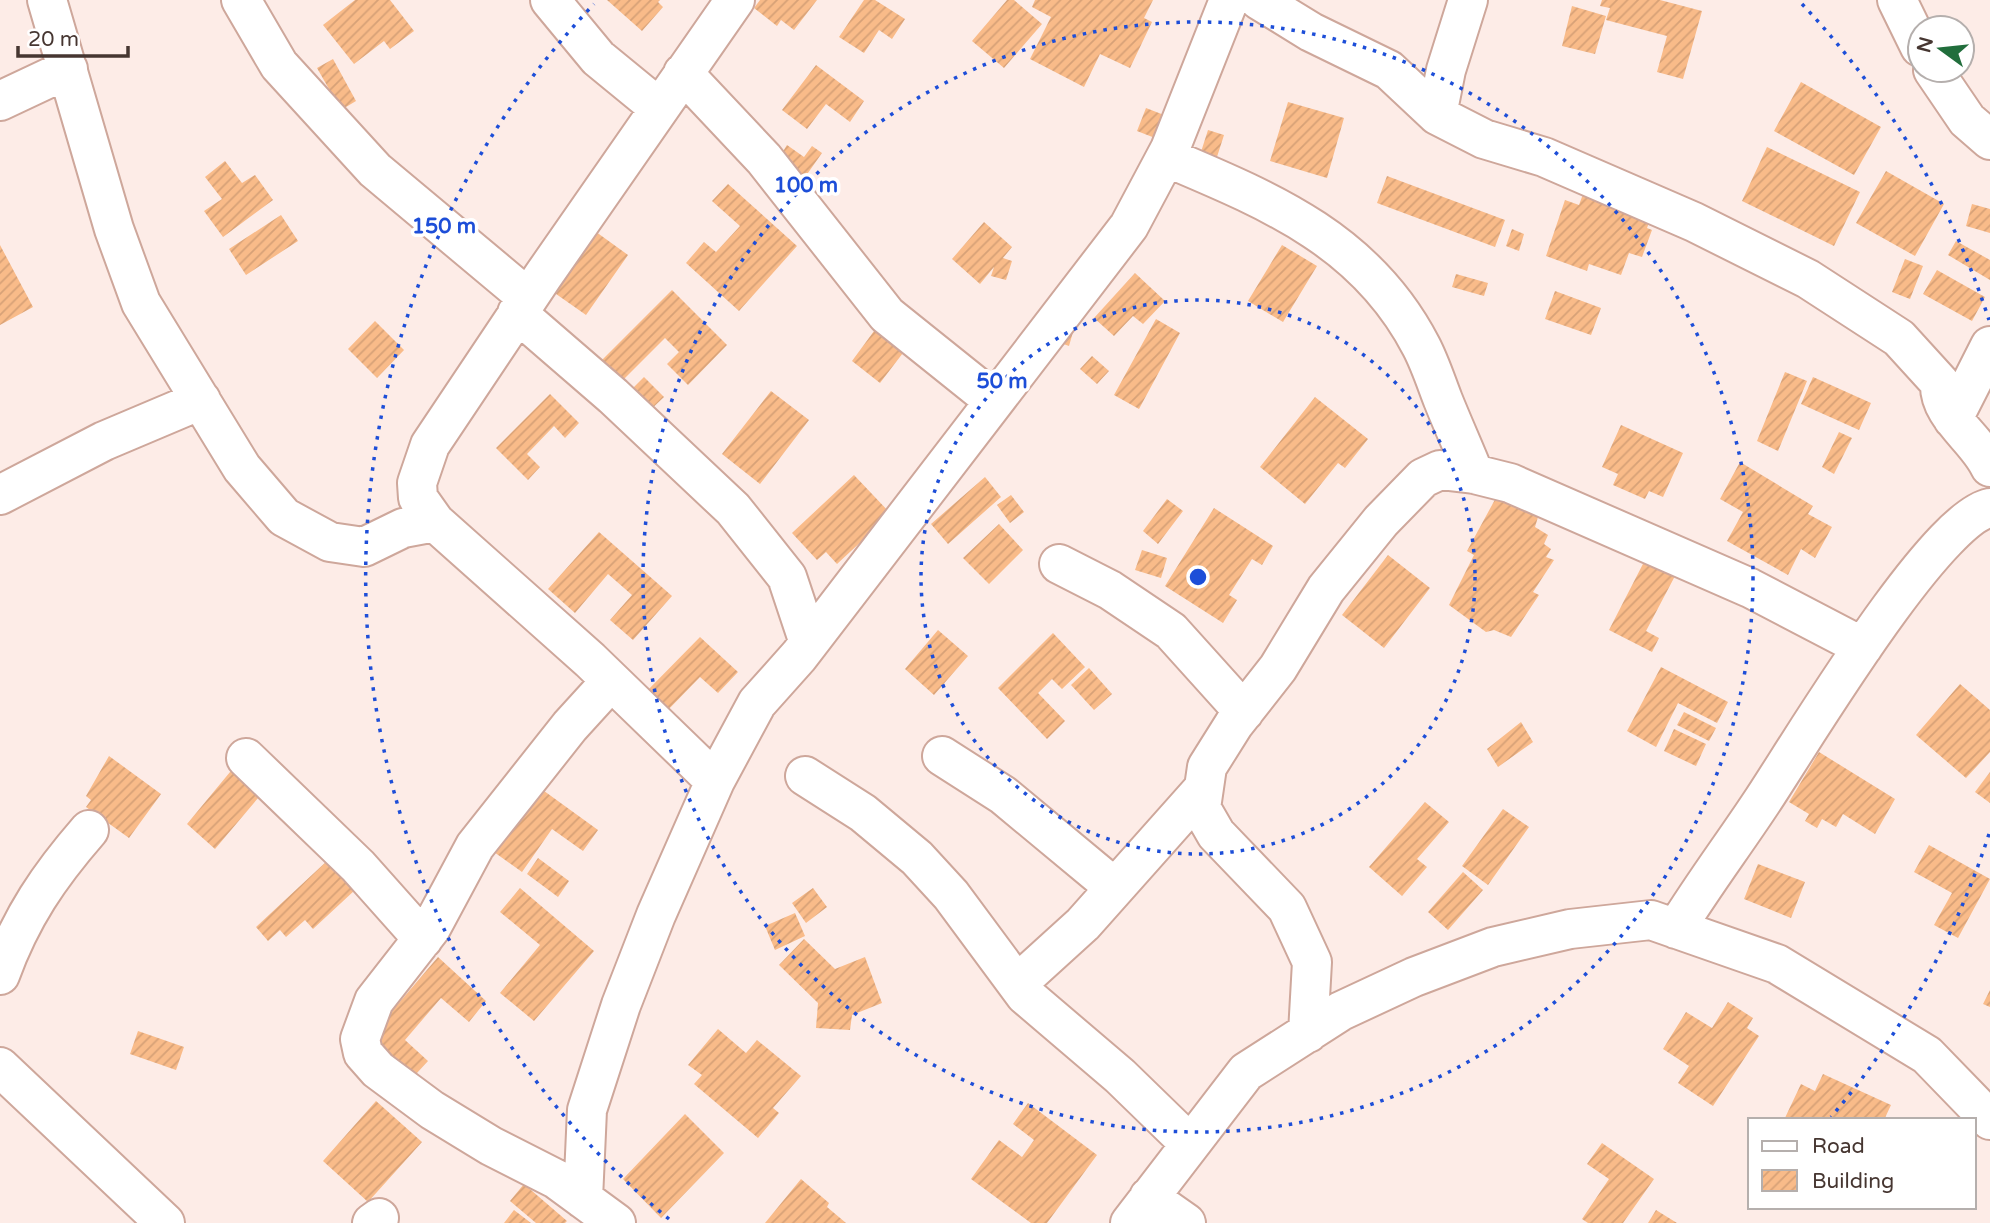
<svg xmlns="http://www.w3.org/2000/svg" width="1990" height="1223" font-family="'Varela Round',sans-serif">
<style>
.building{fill:url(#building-hatch)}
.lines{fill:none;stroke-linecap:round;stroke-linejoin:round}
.minor-casing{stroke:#cea79b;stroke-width:42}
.minor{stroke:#fff;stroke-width:38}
.ring{fill:none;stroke:#1d4ed8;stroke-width:3.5;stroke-dasharray:3.5 7}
.centre{fill:#1d4ed8;stroke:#fff;stroke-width:3.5}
.ring-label{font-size:21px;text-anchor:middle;font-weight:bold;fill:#1d4ed8;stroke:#fff;stroke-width:7;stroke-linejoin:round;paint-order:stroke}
</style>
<defs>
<pattern id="building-hatch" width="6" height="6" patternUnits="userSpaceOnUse" patternTransform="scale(1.75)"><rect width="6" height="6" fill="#f9bb89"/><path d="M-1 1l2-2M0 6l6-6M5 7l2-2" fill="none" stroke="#d7a177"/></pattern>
</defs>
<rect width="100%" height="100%" fill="#fdece7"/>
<path class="building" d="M355,0h35l24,31 -24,18 -6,-8 -30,23 -31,-39z
M607,0h53l-2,2 5,5 -21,24z
M760,0h57l-23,30 -13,-10 -4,6 -23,-18z
M864,0h11l30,19 -13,20 -13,-9 -15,23 -25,-16z
M1007,0h7l28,24 -38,44 -32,-27z
M1035,0h118l-9,18 8,4 -22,46 -30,-14 -16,33 -54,-28 21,-42 -19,-10z
M1602,0h58l42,11 -19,68 -26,-7 10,-36 -61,-16 4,-12 -10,-2z
M1572,6l34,10 -11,38 -33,-8z
M333,59l23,42 -15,9 -24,-42z
M816,65l48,36 -14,21 -24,-18 -19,25 -25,-19z
M1801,82l80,45 -27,48 -80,-44z
M1288,102l56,16 -17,60 -57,-17z
M1146,108l18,7 -9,23 -18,-7z
M1208,130l16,5 -8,25 -16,-5z
M787,145l17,12 8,-11 10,7 -19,27 -26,-19z
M1767,147l93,45 -26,54 -92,-45z
M225,161l17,22 13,-8 18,25 -50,37 -19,-26 18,-12 -17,-22z
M1886,171l58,33 -29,52 -59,-33z
M1387,176l118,44 -10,27 -118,-44z
M728,184l69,62 -58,65 -53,-48 18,-21 12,10 24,-26 -28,-25z
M1586,186l68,23 -7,19 5,2 -10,27 -13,-4 -8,22 -32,-11 -2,7 -41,-15 19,-56 14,5z
M1972,204l18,5v24l-24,-7z
M281,215l17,26 -52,34 -17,-26z
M984,222l28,25 -9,11 9,3 -6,19 -15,-4 3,-9 -14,17 -28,-25z
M592,229l36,26 -42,60 -37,-26z
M1512,229l12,5 -5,17 -13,-5z
M1956,241l34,19v20l-42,-25z
M0,245l33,62 -33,18z
M1282,245l35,21 -34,56 -35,-21z
M1905,259l18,7 -13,33 -18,-7z
M1937,270l48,27 -13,24 -49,-27z
M1135,273l30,28 -22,23 -10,-8 -19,20 -20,-18z
M1456,274l32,9 -4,13 -32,-9z
M672,290l55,55 -39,40 -21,-21 12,-12 -14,-14 -46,46 -20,-21z
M1555,291l46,17 -10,27 -46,-16z
M1156,319l24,14 -41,76 -25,-14z
M375,321l29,29 -27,28 -29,-29z
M877,327l29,22 -26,34 -28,-22z
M1059,328l14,4 -4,14 -14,-5z
M1092,356l17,15 -12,13 -17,-15z
M1785,372l22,9 -29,70 -21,-10z
M644,377l20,20 -20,19 -19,-20z
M1813,377l58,26 -12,27 -58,-26z
M771,391l38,29 -49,64 -38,-30z
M550,394l29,29 -14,15 -11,-12 -27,28 13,13 -12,13 -32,-32z
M1315,397l53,42 -23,29 -7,-5 -33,41 -45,-37z
M1621,425l62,28 -20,44 -14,-6 -4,8 -32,-14 5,-11 -16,-7z
M1839,432l13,6 -18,36 -12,-7z
M1740,462l73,44 -5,8 24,13 -17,31 -14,-9 -13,26 -61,-34 16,-29 -23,-13z
M854,475l37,39 -54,50 -11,-12 -9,8 -25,-27z
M985,477l16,20 -53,47 -17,-20z
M1498,494l40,23 -3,10 13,8 -4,9 7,5 -5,8 8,3 -21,32 6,3 -28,42 -17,-7 -8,2 -37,-27 25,-50 -7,-4z
M1011,495l13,17 -14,11 -13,-18z
M1167,499l16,12 -25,33 -15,-13z
M1214,508l59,38 -11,19 -10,-6 -23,36 8,5 -14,23 -58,-37z
M999,524l24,26 -34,34 -26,-26z
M599,532l73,64 -39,44 -23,-20 22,-25 -24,-21 -33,39 -27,-24z
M1142,550l25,8 -6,20 -26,-8z
M1388,555l42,33 -46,60 -42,-33z
M1645,560l30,16 -29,55 13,7 -7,14 -43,-22z
M938,630l30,26 -34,39 -29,-26z
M1053,633l32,34 -23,22 -10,-10 -14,14 27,28 -18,18 -49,-51z
M700,637l38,35 -20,21 -18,-16 -36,37 -20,-20z
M1661,667l67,35 -11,21 -39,-20 -22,44 -29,-16z
M1089,668l23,26 -18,16 -23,-25z
M1960,684l30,26v42l-24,26 -50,-43z
M1684,712l32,16 -7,13 -32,-16z
M1521,722l12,20 -35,25 -11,-18z
M1674,729l32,15 -10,22 -32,-15z
M1819,752l76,47 -20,35 -32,-20 -7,13 -14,-8 -5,9 -12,-7 4,-7 -20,-12z
M109,756l52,38 -32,44 -43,-31 5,-7 -5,-4z
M235,766l29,25 -49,58 -28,-25z
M1990,772v31l-15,-11z
M540,788l58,42 -15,21 -31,-22 -30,43 -28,-20z
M1425,802l24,20 -32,37 10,8 -25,29 -33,-29z
M1503,809l26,18 -41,58 -26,-19z
M1929,845l61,34 -32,59 -24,-13 18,-32 -38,-21z
M538,858l31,23 -11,16 -31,-23z
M328,860l27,30 -42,39 -8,-9 -19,17 -6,-7 -12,11 -12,-14z
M1758,864l47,18 -14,36 -47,-19z
M1463,872l20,18 -35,40 -20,-18z
M520,888l74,63 -60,70 -34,-28 40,-48 -40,-33z
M813,888l14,19 -21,16 -14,-20z
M795,913l10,23 -30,14 -10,-24z
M804,939l31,30 30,-12 17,46 -30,12 -2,15 -34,-2 2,-25 -39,-38z
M438,957l48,44 -17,21 -28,-24 -36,42 23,21 -13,14 -46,-37z
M1990,990v17l-7,-3z
M1728,1002l25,16 -6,10 12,8 -46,70 -35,-23 11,-17 -26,-17 23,-37 26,16z
M718,1029l28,24 11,-13 44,36 -28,32 6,5 -21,25 -64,-54 8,-9 -14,-10z
M138,1031l46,16 -8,23 -46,-16z
M1823,1074l68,31 -7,15h-100l17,-36 14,7z
M376,1101l46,41 -54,60 -45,-41z
M1028,1103l69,52 -50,68h-16l-60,-44 28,-39 23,17 12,-17 -21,-16z
M685,1114l39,39 -63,65 -38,-39z
M1602,1143l52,36 -31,44h-35l-6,-4 27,-40 -22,-15z
M801,1179l28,24 -2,4 19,16h-81z
M524,1184l43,37 -2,2h-29l-26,-22z
M514,1210l17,13h-27z
M1656,1210l21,13h-29z"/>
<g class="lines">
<g class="minor-casing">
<path id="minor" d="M47,0l67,229 27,74 101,165 42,49 46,25 34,5 39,-19 32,-6
M241,0l38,65 96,105 153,128
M550,0l48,58 61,50
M1259,0l52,32 78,38 48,45 47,24 60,18 150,65 114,57 91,59 41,45c-2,33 37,55 50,84
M1897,0l23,47
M1933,70l34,50 23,20
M683,73l81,86 123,156 106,85
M0,101l68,-32
M1437,115l9,-45 22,-70
M1166,157c104,44 200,83 255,189 9,17 15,36 22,54 10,25 21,49 31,74
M517,313l96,83 120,113 54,68 22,66
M1953,419l37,-73
M0,495l104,-54 97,-41
M1059,564l51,26 61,41 73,81
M611,681l-41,45 -95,120 -44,82 -57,73 -14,38 3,14 15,17 54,40 59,36 65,33 60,44
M942,756l61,39 112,93
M246,758l112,108 65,73
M805,776l58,37 54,45 34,37 74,100 95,81 70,68
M715,781l-125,-121 -155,-138 -17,-24 -1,-15 13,-38 113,-169 192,-276
M1676,929c27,-44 58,-85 87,-129 36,-54 171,-281 227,-292
M0,975c21,-58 49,-99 89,-145
M1017,984l66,-60 121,-136
M1308,1033l4,-71 -25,-54 -71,-74 -15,-26 6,-41 27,-43 44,-56 48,-79 55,-68 42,-43 17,-8 34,4 36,9 240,105 113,59
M0,1067l165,156
M1149,1197l37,26
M583,1199l4,-89 34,-105 35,-90 59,-134 42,-78 42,-47 330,-430 41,-77 59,-149
M372,1223l7,-5
M1130,1223l116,-151 95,-61 73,-34 79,-30 77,-18 81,-9 126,44 150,91 63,65"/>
</g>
<use href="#minor" class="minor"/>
</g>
<g class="ring">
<circle cx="1198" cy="577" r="277"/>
<circle cx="1198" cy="577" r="555"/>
<path d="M1989 834A832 832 0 0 1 1831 1117M669 1219A832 832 0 0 1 594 4M1802 4A832 832 0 0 1 1989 320"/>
</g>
<circle cx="1198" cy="577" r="10" class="centre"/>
<g class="ring-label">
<text x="806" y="192">100 m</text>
<text x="444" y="233">150 m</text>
<text x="1002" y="388">50 m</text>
</g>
<rect x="1748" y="1118" width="228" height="91" fill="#ffffff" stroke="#b5afad" stroke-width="2"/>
<rect x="1762" y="1141" width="35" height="10" fill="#ffffff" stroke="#b5afad" stroke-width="2"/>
<text x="1812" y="1153" font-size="21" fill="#463631">Road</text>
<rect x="1762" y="1170" width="35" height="21" fill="url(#building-hatch)" stroke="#b5afad" stroke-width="2"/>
<text x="1812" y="1188" font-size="21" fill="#463631">Building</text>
<g transform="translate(1941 49) rotate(285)"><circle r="33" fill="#ffffff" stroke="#b5afad" stroke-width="2"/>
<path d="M0-5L12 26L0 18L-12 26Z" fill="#216e3c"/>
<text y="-10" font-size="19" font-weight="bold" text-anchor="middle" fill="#463631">N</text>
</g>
<path d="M18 46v10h110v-10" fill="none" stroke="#463631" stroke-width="3.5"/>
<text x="28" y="46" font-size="21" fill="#463631" stroke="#ffffff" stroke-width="5" paint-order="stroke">20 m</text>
</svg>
